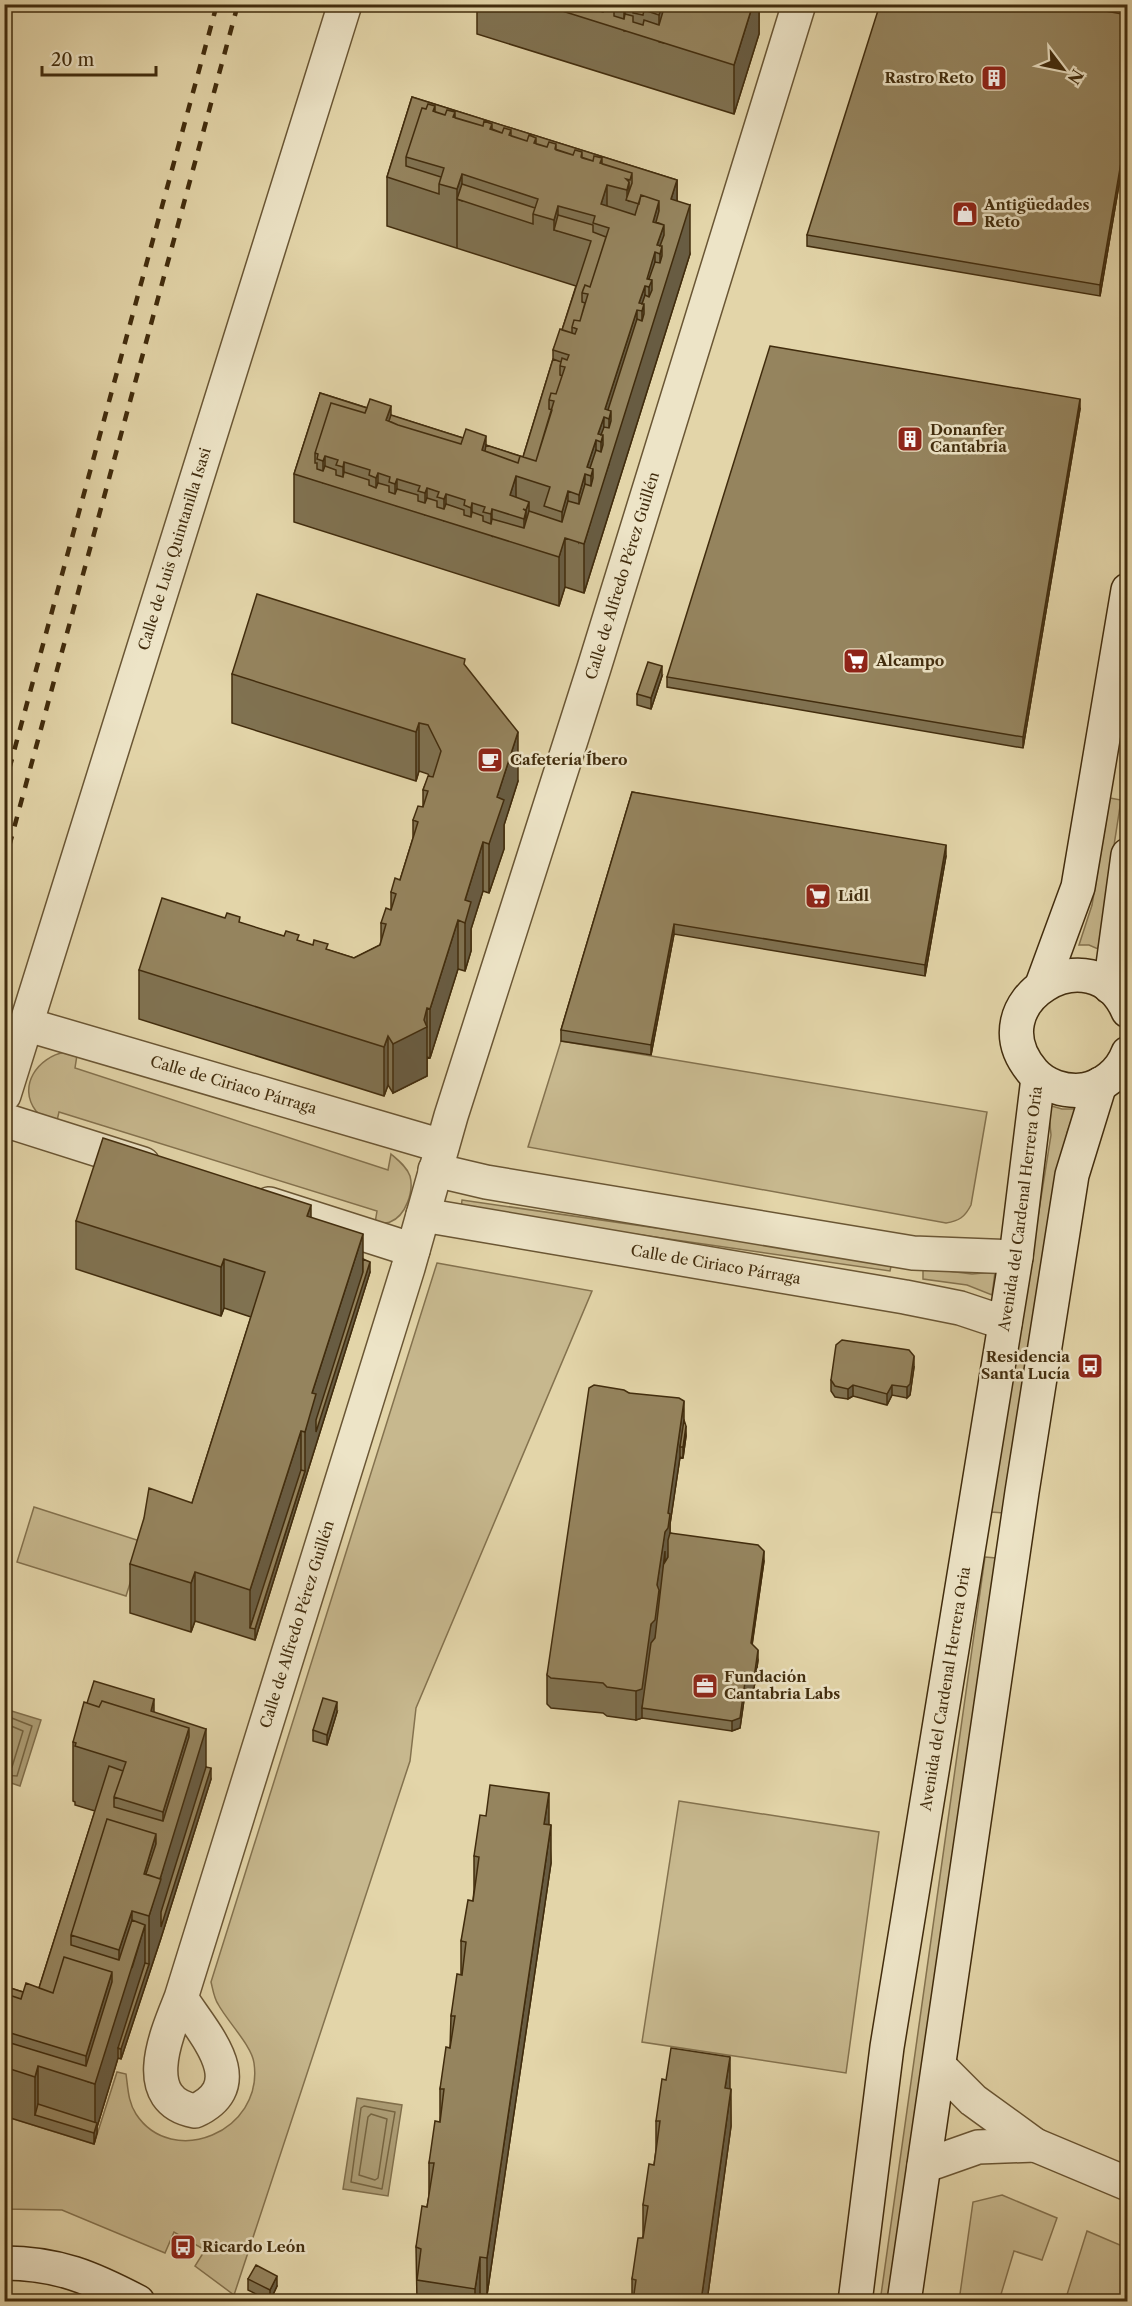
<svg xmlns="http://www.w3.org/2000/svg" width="1132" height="2306" font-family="'Libre Caslon Text',serif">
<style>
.green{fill:#c7b88e;stroke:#84724e;stroke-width:1.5}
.water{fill:#ac9c74;stroke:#816f4b;stroke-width:1.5}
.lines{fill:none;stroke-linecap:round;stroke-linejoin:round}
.shore{stroke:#766440;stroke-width:1.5}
.street-casing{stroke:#6a5634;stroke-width:36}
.secondary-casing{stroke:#412c0d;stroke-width:36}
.street{stroke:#ede4c7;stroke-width:33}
.secondary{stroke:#ede4c7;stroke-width:33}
.rail{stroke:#412c0d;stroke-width:4.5;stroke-dasharray:10 10;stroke-linecap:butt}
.wall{fill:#807251;stroke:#412c0d;stroke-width:1.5}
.shaded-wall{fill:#685c42;stroke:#412c0d;stroke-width:1.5}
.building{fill:#95845e;stroke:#412c0d;stroke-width:1.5}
.labels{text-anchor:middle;stroke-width:5;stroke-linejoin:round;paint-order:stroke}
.poi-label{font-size:15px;font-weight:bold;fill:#412c0d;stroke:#ede4c7;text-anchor:start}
.street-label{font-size:15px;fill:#412c0d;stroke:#ede4c7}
</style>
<rect width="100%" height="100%" fill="#e3d5a9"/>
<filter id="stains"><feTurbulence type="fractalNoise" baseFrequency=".00333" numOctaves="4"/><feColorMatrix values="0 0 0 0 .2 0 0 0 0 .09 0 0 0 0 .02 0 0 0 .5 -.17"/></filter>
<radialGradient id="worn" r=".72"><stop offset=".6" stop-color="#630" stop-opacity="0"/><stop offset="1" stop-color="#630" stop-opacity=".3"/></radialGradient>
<path class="green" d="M1110,798l11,2 -23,149 -9,-4h-10l13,-40z
M561,1041l426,71 -16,93c-6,12 -12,16 -25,18l-418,-76z
M65,1052l12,3 -2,13 313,102 3,-16c7,6 16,13 19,22 4,15 -4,40 -20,46 -4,2 -11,1 -15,1l2,-12 -318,-99 -3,13c-6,-4 -15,-8 -20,-14 -19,-25 2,-54 29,-59z
M1048,1105l14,4h13l-8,24 -63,380 -13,-1 60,-377z
M462,1200l430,62 -2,9 -429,-62z
M437,1263l155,28 -176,417 -6,53 -176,534 -39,-29 10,-16 -31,-18 -9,21 -103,-43 -57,-1 -1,-93 90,28 23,-72 9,2c2,14 2,28 10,40 36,55 128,18 118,-51 -2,-17 -27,-42 -36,-59 -4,-6 -5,-14 -7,-22z
M923,1268l49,6 23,-2 -3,23 -25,-10 -44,-6z
M34,1507l109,35 -17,54 -109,-34z
M985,1557l11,1 -107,743 -9,1z
M679,1801l200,31 -33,241 -204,-31z
M1002,2195l55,23 -15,42 -28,-9 -15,50h-40l14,-99z
M1087,2231l40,17v53h-62z"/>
<path class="water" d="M5,1709l36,11 -21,66 -15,-5z
M357,2098l45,7 -14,91 -45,-7z"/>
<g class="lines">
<path class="shore" d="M4,1715l28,11 -15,50 -13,-1
M4,1723l19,8 -11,36 -8,1
M364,2106l31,6 -13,77 -31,-7 10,-74z
M371,2114l16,5 -9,59 -3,2 -16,-5 9,-58z"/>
<g class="street-casing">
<g id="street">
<path id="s1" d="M28,1025l414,121"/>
<path id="s2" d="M4,1095l341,-1091"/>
<path d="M4,1120l139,44"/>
<path d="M435,1170l51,12 427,71 103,4"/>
<path d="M269,1204l144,46"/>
<path id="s3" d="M423,1215l482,82 55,11 45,15"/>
<path id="s4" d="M181,1998c21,34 73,86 14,113 -58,-11 -28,-78 -14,-113l227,-730 43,-152 143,-448 205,-664"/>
<path d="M939,2066l34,34 62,45 93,39"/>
<path d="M924,2166l54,-19 57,-2"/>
</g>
</g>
<g class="secondary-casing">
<g id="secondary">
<path d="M1042,985l36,-98 50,-297"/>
<path d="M1110,987l18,-132"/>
<path d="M1128,1011c-35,-81 -155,-9 -95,61 12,14 32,20 50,18 20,-3 38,-18 45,-37"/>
<path d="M4,2263c54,0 88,15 134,39"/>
<path id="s5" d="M855,2302l32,-255 129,-790 22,-179"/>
<path d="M904,2302l118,-810 50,-317 28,-91"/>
</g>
</g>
<use href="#street" class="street"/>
<use href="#secondary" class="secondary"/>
<path class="rail" d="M4,788l213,-784
M4,865l234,-861"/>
</g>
<path class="wall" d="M477,4h282v30l-25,80 -257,-80z
M1075,4h28l-1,5z
M1128,15v117l-28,164 -293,-50v-11z
M412,97l265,83v21l13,53 -106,339 -19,-6 -6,19 -265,-84v-48l26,-81 203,64 30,-98v-9l9,-20 14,-44 -189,-60v-49z
M1080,409l-57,339 -356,-61v-10z
M465,666l53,115 -14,44v24l-15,44 -6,-2 -12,38v22l-6,20 -7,-2 -28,89 -3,-1v19l-34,17 -5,-8 -4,11 -245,-77v-49l101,-47 114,35 26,-13 1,-4v-18l10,-13v-18l9,-12 13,-42v-18l10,-14v-16l6,-14 -1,-2 -9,-3 -3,10 -184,-58v-49z
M662,676l-11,33 -14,-4v-11z
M632,792l314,64 -21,120 -251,-42 -23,121 -90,-14v-11z
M311,1218l52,41 7,13 -115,368 -60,-19 -4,11 -61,-19v-49l62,-61 59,-186 -27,-9 -3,8 -145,-47v-48z
M914,1367l-4,28 -3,3 -15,-3 -5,10 -34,-9 -5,3 -13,-2 -4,-6v-11z
M629,1393l55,27 2,16 -3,22 -3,-1 -10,67v9l94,28 -12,83 6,16 -4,28 -9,5 -5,35 -8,3 -90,-13 -6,2 -29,-4 -4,-3 -52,-5 -4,-4v-29z
M337,1712l-10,33 -14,-4v-11z
M154,1713l52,54 5,12 -50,159 -40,121 -3,-1 -21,69v6l-3,11 -90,-28v-130l19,6 16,-4 56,-177 -20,-6v-3l-2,-1v-59z
M549,1825l2,38 -64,432 -7,-1 -1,7h-62l-1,-54 11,-40 2,-11v-33l11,-41v-33l10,-41 1,-32 10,-41v-34l12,-40 1,-11v-34z
M730,2089l1,37 -24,175h-75v-22l11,-43v-31l11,-40 2,-15v-29z
M248,2279l29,7 -7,15 -22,-11z"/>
<path class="shaded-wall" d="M662,4h2v39l-5,-1v-27z
M753,4h6v30l-25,80v-49z
M625,5v26h-1v-21z
M1128,122v10l-28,164v-11z
M462,174v27l-5,-2v49v-59z
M677,180v49l-6,-30z
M629,182v19l-2,-1v-10z
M607,185v42l-6,-23z
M659,201v32l-4,19v59l5,-11v-46l-3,-9 7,-20 26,-20v49l-106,339v-49l7,-23v-45l-4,-9 9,-27v59l5,-11v-46l-3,-8 6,-17 -1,64 6,-17v-45l-4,-10 32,-99v58l5,-11v-46l-3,-8 6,-17v58l4,-10v-47l-2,-8 6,-57z
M558,206v25l-4,-1v-10z
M1080,399v10l-57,339v-11z
M391,406v25l-5,-11z
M486,436v25l-4,-11z
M325,456v27h-2v-22z
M344,462v27h-1v-22z
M378,473v27l-2,-1v-21z
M585,474v59l-6,9v-47z
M516,476v40l-6,-21z
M397,479v27l-2,-1v-21z
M427,488v27h-2v-22z
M568,491v48l-3,-1v49l-6,19v-49l3,-11v-34z
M446,494v27h-2v-22z
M529,502v45l-3,-1v-36z
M472,503v26h-1v-21z
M492,509v27l-1,-1v-21z
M526,511v35l-2,-1v-26z
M662,666v10l-11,33v-11z
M419,723v48l-3,10v-49z
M518,732v49l-14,44v24l-15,44v-49l8,-47z
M483,842v49l-12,38v22l-6,20v-71z
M946,845v11l-21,120v-11z
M458,920v49l-28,89v-49z
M674,924v10l-23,121v-10z
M427,1008v68l-34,17v-49z
M388,1036v49l-4,11v-49z
M311,1205v49l-4,-38z
M363,1234v49l7,-21v10l-115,368v-11l50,-158v-39l7,-39z
M224,1259v49l-3,8v-49z
M914,1356v11l-4,28 -3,3v-11z
M853,1385v11l-5,3v-10z
M892,1385v10l-5,10v-11z
M684,1401v30l-4,16v10l-10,67v19l-11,77 -17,88v10l-6,2v-29l15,-67z
M686,1426v10l-3,22v-11z
M301,1431v49l-51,148v-38z
M764,1551v10l-13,92v-10z
M195,1572v49l-4,11v-49z
M758,1650v10l-4,28 -9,5 -5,35 -8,3v-10l13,-39z
M154,1699v28l-3,-16z
M337,1702v10l-10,33v-10z
M189,1728l17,1v49l5,-10v11l-50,159 -40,121v-10l-3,-1v10l-21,69v6l-3,11v-11l1,-4v-45l-9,-3v-25l26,-84 7,35v-57l13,-39v57l13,-43v49l4,-10v-48l14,-47v-57z
M549,1793v37l-5,-6z
M551,1825v38l-64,432v-37z
M156,1834v53l-12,-13z
M730,2057v37l-5,-6z
M38,2066v49h-3v-38z
M731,2089v37l-24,175h-6z
M480,2257v37l-1,7h-4v-12z
M277,2276v10l-7,15v-11z"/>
<path class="building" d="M540,4h38l5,2 1,-2h11l1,1v5l7,2 1,-5 10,3v6l10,3 1,-5 8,2v6l10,3 1,-5 15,5 5,-17 8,3 2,-7h79l-19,61z
M614,4h48l-3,11 -15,-5 -1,5 -10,-2 1,-6 -9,-2 -1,5 -10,-4z
M880,4h186l62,11v107l-28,163 -293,-50z
M412,97l265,83 -6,19 19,6 -106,339 -19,-6 -6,19 -265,-83 26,-81 47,15 -2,5 -34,-10 -16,50v10h2v6l6,2 2,-5 11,4v5l7,2 1,-5 25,8v5l7,3 2,-5 11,3v6l6,2 2,-5 21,6v6l7,2 2,-5 10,3v6l7,2 2,-5 18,6v5l7,2 1,-5 11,4v5l8,3 1,-5 32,9 5,-17 33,11 6,-21 11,3 6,-20 6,2 2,-8v-9l-3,-1 6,-18 5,2 2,-7v-10h-2l3,-8 5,1 2,-7v-10l-3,-1 29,-91 5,2 2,-7v-10h-2l3,-9 4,2 3,-7v-10l-3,-1 6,-17 5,1 2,-7v-10h-2l4,-11v-10l-8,-3 3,-11v-10l-18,-6 -2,9 -13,-4 6,-17v-10l-30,-9v-6l-8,-2 -1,5 -11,-3v-6l-7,-2 -2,5 -17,-5v-6l-7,-2 -2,5 -11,-3v-6l-7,-3 -2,6 -16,-5v-6l-7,-2 -2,5 -10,-4v-5l-8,-3 -1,5 -28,-8v-6l-8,-2 -2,5 -10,-3v-6l-7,-2 -2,5 -4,-1 -16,49v9l35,11 -2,7v10l-52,-17z
M428,104l7,2 -2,5 12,4 2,-5 8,2 -2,5 30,9 1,-5 8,3 -2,5 12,4 2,-5 7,2 -2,5 18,6 2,-6 7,3 -2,5 13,4 2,-5 7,2 -1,5 18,6 2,-5 7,2 -1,5 12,4 1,-5 8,2 -2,5 32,10 -2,7 -4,-1 3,3 -2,8 -20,-5 -6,19 34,11 6,-20 18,6 -6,21 11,3 -7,20 5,1 -2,8 -5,-2 -8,27 5,1 -3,7 -4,-1 -6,17 5,1 -2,7 -5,-1 -32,99 6,2 -2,8 -5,-2 -6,17 5,1 -2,7 -5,-2 -9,27 6,2 -2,7 -6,-2 -6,21 -11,-4 -6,21 -18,-6 6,-19 -34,-11 -6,19 19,7 -3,8 -3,-1 3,2 -2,8 -32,-10 -1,5 -8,-2 2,-5 -13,-4 -1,5 -7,-3 1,-5 -19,-6 -2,5 -7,-2 2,-5 -12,-4 -2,5 -7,-2 2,-5 -23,-7 -2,5 -6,-2 1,-5 -12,-4 -2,5 -7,-3 1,-5 -26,-8 -1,5 -7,-2 2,-5 -13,-4 -2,5 -6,-2 1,-5 -3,-1 16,-50 34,10 5,-14 21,7 -5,14 12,5 63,19 5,-15 20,7 -4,14 36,13 2,-7 16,5 18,-60 -5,-1 2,-7 5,1 9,-27 -5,-1 2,-8 5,2 2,-5 -16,-5 7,-21 15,5 2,-5 -5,-2 2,-7 6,1 8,-27 -6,-1 1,-3 2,-5 5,2 19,-59 -16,-5 2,-7 -37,-10 -4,14 -21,-6 5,-15 -76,-25 -5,15 -18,-5 5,-16 -38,-11 16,-49 4,1z
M462,184l73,24 -2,6v10l-76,-25z
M558,215l35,10v7l13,5 -16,50 -5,-2 -3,8v9l3,1 -5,18 -6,-1 -2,7v6l-10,-3 29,-89 -37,-11z
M770,346l310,53 -57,338 -356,-60z
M553,359l8,3 -1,4v9l2,1 -6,18 -5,-1 -2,7v9l3,1 -16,51 -13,-4z
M391,415l72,23 -2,6 -63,-19 -9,-4z
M486,445l34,11 -2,7 -33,-12z
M257,594l208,65 -1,5 54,68 -21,65 7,3 -15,44 -6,-2 -18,58 6,2 -6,21 -7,-3 -28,89 -3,-1 -3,12 3,7 -34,17 -5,-8 -4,11 -245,-77 23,-72 63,20 2,-5 13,4 -1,5 45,14 2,-5 13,4 -2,5 16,5 1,-5 14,4 -2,5 28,9 26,-13 6,-21 -5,-1 5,-15 5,2 5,-16 -5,-2 4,-14 5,2 18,-58 -5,-2 5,-14 5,1 5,-16 -5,-1 5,-14 5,1 8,-26 -13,-26 -9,-2 -3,9 -184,-58z
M648,662l14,4 -11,32 -14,-4z
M632,792l314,53 -21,120 -251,-41 -23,121 -90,-15z
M103,1138l208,67 -4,11 56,18 -51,159 4,1 -11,38 -4,-1 -51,159 -55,-18 -4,11 -61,-19 14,-46 5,-30 43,15 73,-231 -41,-13 -3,8 -145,-46z
M363,1259l7,3 -54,170v-12l47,-148z
M842,1340l67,10 5,6 -4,28 -3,3 -15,-2 -5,9 -34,-9 -5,4 -13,-3 -4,-6 5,-35z
M594,1385l30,5 5,3 50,5 5,3 -16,112 2,1 -2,14 -3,4 -8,53 2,5 -4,30 -4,4 -9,65 -6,2 -29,-4 -4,-4 -52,-5 -4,-3 42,-287z
M684,1420l2,6 -3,21h-3z
M301,1470l4,1 -50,158 -5,-1z
M670,1533l88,12 6,6 -13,92 7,7 -4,28 -9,4 -5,36 -8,3 -90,-13 9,-65 4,-5 10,-87v11l3,-5v-17z
M94,1681l60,18 -3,12 55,18 -46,150 -14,-5 10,-30v-10l-49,-15 -36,116v10l48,15 13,-40 13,5 -50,159 -57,-18 -3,11 -31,-10v-26l82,25 26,-84v-10l-48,-15 -11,36 -14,-5 70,-222 14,5 -9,26v10l49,14 26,-84v-9l-87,-27 -3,6 -12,-4z
M323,1698l14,4 -10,33 -14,-5z
M102,1701l87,27 -26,84 -49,-15 12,-35 -51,-16 1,-3 -3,-1 11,-40 15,5z
M206,1767l5,1 -50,159v-15z
M490,1785l59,8 -5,31 7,1 -64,433 -7,-1 -5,32 -58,-9 4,-31 -5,-2 6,-41 5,1 7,-44h-5l6,-42 5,1 4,-33h-4l6,-42 4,1 5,-32h-4l6,-42 5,1 4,-33 -5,-1 7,-41 5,1 6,-44 -5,-1 6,-41 6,1z
M107,1819l49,15 -12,40 17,5 -12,37 -17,-5 -13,39 -48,-15z
M64,1957l48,15 -26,84 -82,-25v-22l5,-14 12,4 5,-16 27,10z
M145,1963l4,1 -28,85 -3,-1z
M4,1986l19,6 -2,7 -12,-4 -5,14z
M671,2048l59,9 -5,31 6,1 -30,212h-68l3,-21 -4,-1 6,-41h5l5,-32 -5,-1 6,-41 5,1 6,-44h-4l6,-42 4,1z
M38,2104l59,19 -3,10 -59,-18z
M256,2265l21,11 -7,14 -22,-11z"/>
<defs>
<g id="building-square" transform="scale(1.35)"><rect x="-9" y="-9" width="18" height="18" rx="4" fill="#8f2418" stroke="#ede4c7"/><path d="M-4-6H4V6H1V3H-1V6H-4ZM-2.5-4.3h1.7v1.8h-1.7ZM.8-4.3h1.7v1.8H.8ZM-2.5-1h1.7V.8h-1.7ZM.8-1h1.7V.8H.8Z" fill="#fff"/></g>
<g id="shop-square" transform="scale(1.35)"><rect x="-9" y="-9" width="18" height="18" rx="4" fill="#8f2418" stroke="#ede4c7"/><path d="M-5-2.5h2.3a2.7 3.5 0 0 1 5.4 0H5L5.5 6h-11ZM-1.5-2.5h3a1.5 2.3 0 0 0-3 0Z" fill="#fff"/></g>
<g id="supermarket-square" transform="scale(1.35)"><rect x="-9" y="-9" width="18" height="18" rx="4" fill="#8f2418" stroke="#ede4c7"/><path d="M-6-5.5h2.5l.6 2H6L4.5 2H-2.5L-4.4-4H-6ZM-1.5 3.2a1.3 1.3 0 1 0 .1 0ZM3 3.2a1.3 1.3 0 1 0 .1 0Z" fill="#fff"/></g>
<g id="cafe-square" transform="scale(1.35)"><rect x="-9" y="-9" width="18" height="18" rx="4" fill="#8f2418" stroke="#ede4c7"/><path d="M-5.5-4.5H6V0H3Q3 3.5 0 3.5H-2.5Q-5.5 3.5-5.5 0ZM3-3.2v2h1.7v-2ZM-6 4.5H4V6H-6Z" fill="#fff"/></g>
<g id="bus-square" transform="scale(1.35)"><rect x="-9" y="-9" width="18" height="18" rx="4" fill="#8f2418" stroke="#ede4c7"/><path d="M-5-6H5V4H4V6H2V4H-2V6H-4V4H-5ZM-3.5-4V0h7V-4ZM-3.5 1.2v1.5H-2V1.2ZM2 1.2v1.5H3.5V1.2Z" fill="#fff"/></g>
<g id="office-square" transform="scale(1.35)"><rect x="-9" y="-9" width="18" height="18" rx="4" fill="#8f2418" stroke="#ede4c7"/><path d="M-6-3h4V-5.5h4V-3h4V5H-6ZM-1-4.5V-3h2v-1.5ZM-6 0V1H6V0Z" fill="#fff"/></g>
</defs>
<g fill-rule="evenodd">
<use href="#building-square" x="994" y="78"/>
<use href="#shop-square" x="965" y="214"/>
<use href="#building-square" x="910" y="439"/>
<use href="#supermarket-square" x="856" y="661"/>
<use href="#cafe-square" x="490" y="760"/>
<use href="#supermarket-square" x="818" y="896"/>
<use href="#bus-square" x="1090" y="1366"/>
<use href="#office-square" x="705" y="1686"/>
<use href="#bus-square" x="183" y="2247"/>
</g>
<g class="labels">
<g class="poi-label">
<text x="974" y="83" text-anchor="end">Rastro Reto</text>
<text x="984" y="210">Antigüedades<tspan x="984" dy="17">Reto</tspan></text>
<text x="930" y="435">Donanfer<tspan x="930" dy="17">Cantabria</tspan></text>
<text x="876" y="666">Alcampo</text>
<text x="510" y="765">Cafetería Íbero</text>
<text x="838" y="901">Lidl</text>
<text x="1070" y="1362" text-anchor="end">Residencia<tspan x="1070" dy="17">Santa Lucía</tspan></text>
<text x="724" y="1682">Fundación<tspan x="724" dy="17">Cantabria Labs</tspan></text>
<text x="202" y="2252">Ricardo León</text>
</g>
<g class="street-label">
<text dy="5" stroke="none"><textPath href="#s2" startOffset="572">Calle de Luis Quintanilla Isasi</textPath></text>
<text dy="5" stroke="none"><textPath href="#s4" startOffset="1760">Calle de Alfredo Pérez Guillén</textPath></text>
<text dy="5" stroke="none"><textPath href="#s1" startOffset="214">Calle de Ciriaco Párraga</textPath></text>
<text dy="5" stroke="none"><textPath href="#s5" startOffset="1106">Avenida del Cardenal Herrera Oria</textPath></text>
<text dy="5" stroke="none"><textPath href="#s3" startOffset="297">Calle de Ciriaco Párraga</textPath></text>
<text dy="5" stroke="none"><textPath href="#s4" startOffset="662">Calle de Alfredo Pérez Guillén</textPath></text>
<text dy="5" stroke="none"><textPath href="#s5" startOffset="620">Avenida del Cardenal Herrera Oria</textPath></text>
</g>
</g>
<rect width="1132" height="2306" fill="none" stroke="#e3d5a9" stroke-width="24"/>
<rect x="6" y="6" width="1120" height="2294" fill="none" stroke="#412c0d" stroke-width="3"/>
<rect x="12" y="12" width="1108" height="2282" fill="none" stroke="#412c0d" stroke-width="1.5"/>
<g transform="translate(1063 69) rotate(122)" stroke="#ede4c7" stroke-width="4.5" paint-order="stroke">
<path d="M0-4.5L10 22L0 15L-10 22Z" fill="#412c0d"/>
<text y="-9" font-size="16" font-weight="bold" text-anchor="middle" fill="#412c0d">N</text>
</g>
<path d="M42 66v9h114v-9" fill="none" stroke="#412c0d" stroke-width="3"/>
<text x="51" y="66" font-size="18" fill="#412c0d" stroke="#ede4c7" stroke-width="4.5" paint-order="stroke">20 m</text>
<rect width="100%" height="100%" filter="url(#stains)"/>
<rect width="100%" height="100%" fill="url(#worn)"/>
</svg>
